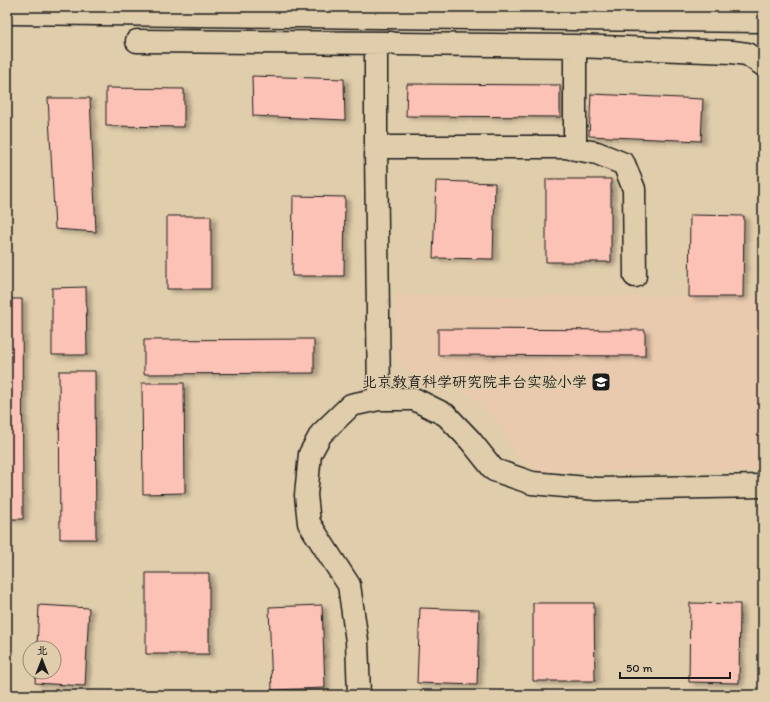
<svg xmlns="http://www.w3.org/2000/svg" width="770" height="702" font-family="Itim,'LXGW WenKai TC',sans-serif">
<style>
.built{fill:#e9caae}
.building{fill:#fdc2b6;stroke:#1c1c1c;filter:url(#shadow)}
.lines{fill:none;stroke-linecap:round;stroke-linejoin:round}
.minor-casing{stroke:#1c1c1c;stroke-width:25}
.minor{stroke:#e0cdab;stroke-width:22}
.labels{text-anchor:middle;stroke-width:3;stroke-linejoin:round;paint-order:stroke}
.poi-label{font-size:15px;fill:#1c1c1c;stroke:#e0cdab;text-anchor:end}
</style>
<defs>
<filter id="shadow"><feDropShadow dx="4.5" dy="2.5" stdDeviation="2" flood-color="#0004"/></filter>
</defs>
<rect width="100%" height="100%" fill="#e0cdab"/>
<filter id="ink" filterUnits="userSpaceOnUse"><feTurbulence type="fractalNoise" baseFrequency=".025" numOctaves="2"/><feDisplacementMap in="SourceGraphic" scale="8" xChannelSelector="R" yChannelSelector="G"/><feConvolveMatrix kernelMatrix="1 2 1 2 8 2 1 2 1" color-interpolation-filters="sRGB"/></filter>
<g filter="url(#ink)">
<path class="built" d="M394,295l369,2v174l-220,1 -21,-10 -13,-19 -11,-21 -24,-24 -22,-13 -27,-7 -22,-11 -7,-12z"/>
<path class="building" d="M252,76l92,3 1,41 -92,-4z
M407,84l153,1v32l-154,-1z
M106,88l78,1v38l-78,-1z
M591,94l112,5 -2,42 -112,-5z
M48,98h42l6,134 -41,-3z
M546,179h65v83h-65z
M436,181l59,2 -2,76 -60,-1z
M293,196l52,1 -1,79h-52z
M690,215l54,1 -1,81h-54z
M167,216h44v73h-44z
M86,287l1,68h-35v-67z
M7,299h15l1,220h-16z
M438,329l207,1v26l-207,-1z
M314,339v34l-170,1v-34z
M59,371h36l1,168h-36z
M142,383h42l1,110 -42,1z
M146,573h63v81h-63z
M533,603h61l1,78h-62z
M690,603l50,1 -1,79 -50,-1z
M39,605l50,3 -4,78 -50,-3 1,-11h18v-24h-17z
M322,605l3,83 -53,2 -3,-83z
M420,608l59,2 -2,75 -60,-2z"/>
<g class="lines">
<g class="minor-casing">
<path id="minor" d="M7,13l756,8
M137,41l254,2
M376,43v104l3,252
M397,44l178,2 157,6 15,2 16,11
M575,46v103
M376,147h189l32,6 27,11 10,25 1,87
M359,695l-2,-54 -8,-56 -19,-29 -21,-33 -3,-28 4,-41 11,-20 30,-29 28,-6h35l32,16 24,25 24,30 38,13 65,6 166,-3"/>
</g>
<use href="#minor" class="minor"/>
</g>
</g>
<defs>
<g id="school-square" transform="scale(1)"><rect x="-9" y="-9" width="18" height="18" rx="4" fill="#1c1c1c" stroke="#e0cdab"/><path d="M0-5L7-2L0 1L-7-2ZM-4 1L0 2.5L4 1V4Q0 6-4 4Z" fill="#fff"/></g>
</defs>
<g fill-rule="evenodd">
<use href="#school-square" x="601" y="382"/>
</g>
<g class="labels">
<g class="poi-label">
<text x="587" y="387">北京教育科学研究院丰台实验小学</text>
</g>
</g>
<rect width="770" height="702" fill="none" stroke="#e0cdab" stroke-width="24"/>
<rect x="12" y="12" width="746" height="678" fill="none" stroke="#1c1c1c" stroke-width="1.5" filter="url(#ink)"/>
<g transform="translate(42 660)"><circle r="19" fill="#e0cdab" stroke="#928672"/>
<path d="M0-3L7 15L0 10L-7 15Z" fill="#1c1c1c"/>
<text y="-6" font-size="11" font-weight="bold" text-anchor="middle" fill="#1c1c1c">北</text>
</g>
<path d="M620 672v6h110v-6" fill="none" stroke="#1c1c1c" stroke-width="2"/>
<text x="626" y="672" font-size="12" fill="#1c1c1c" stroke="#e0cdab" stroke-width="3" paint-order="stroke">50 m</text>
</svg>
